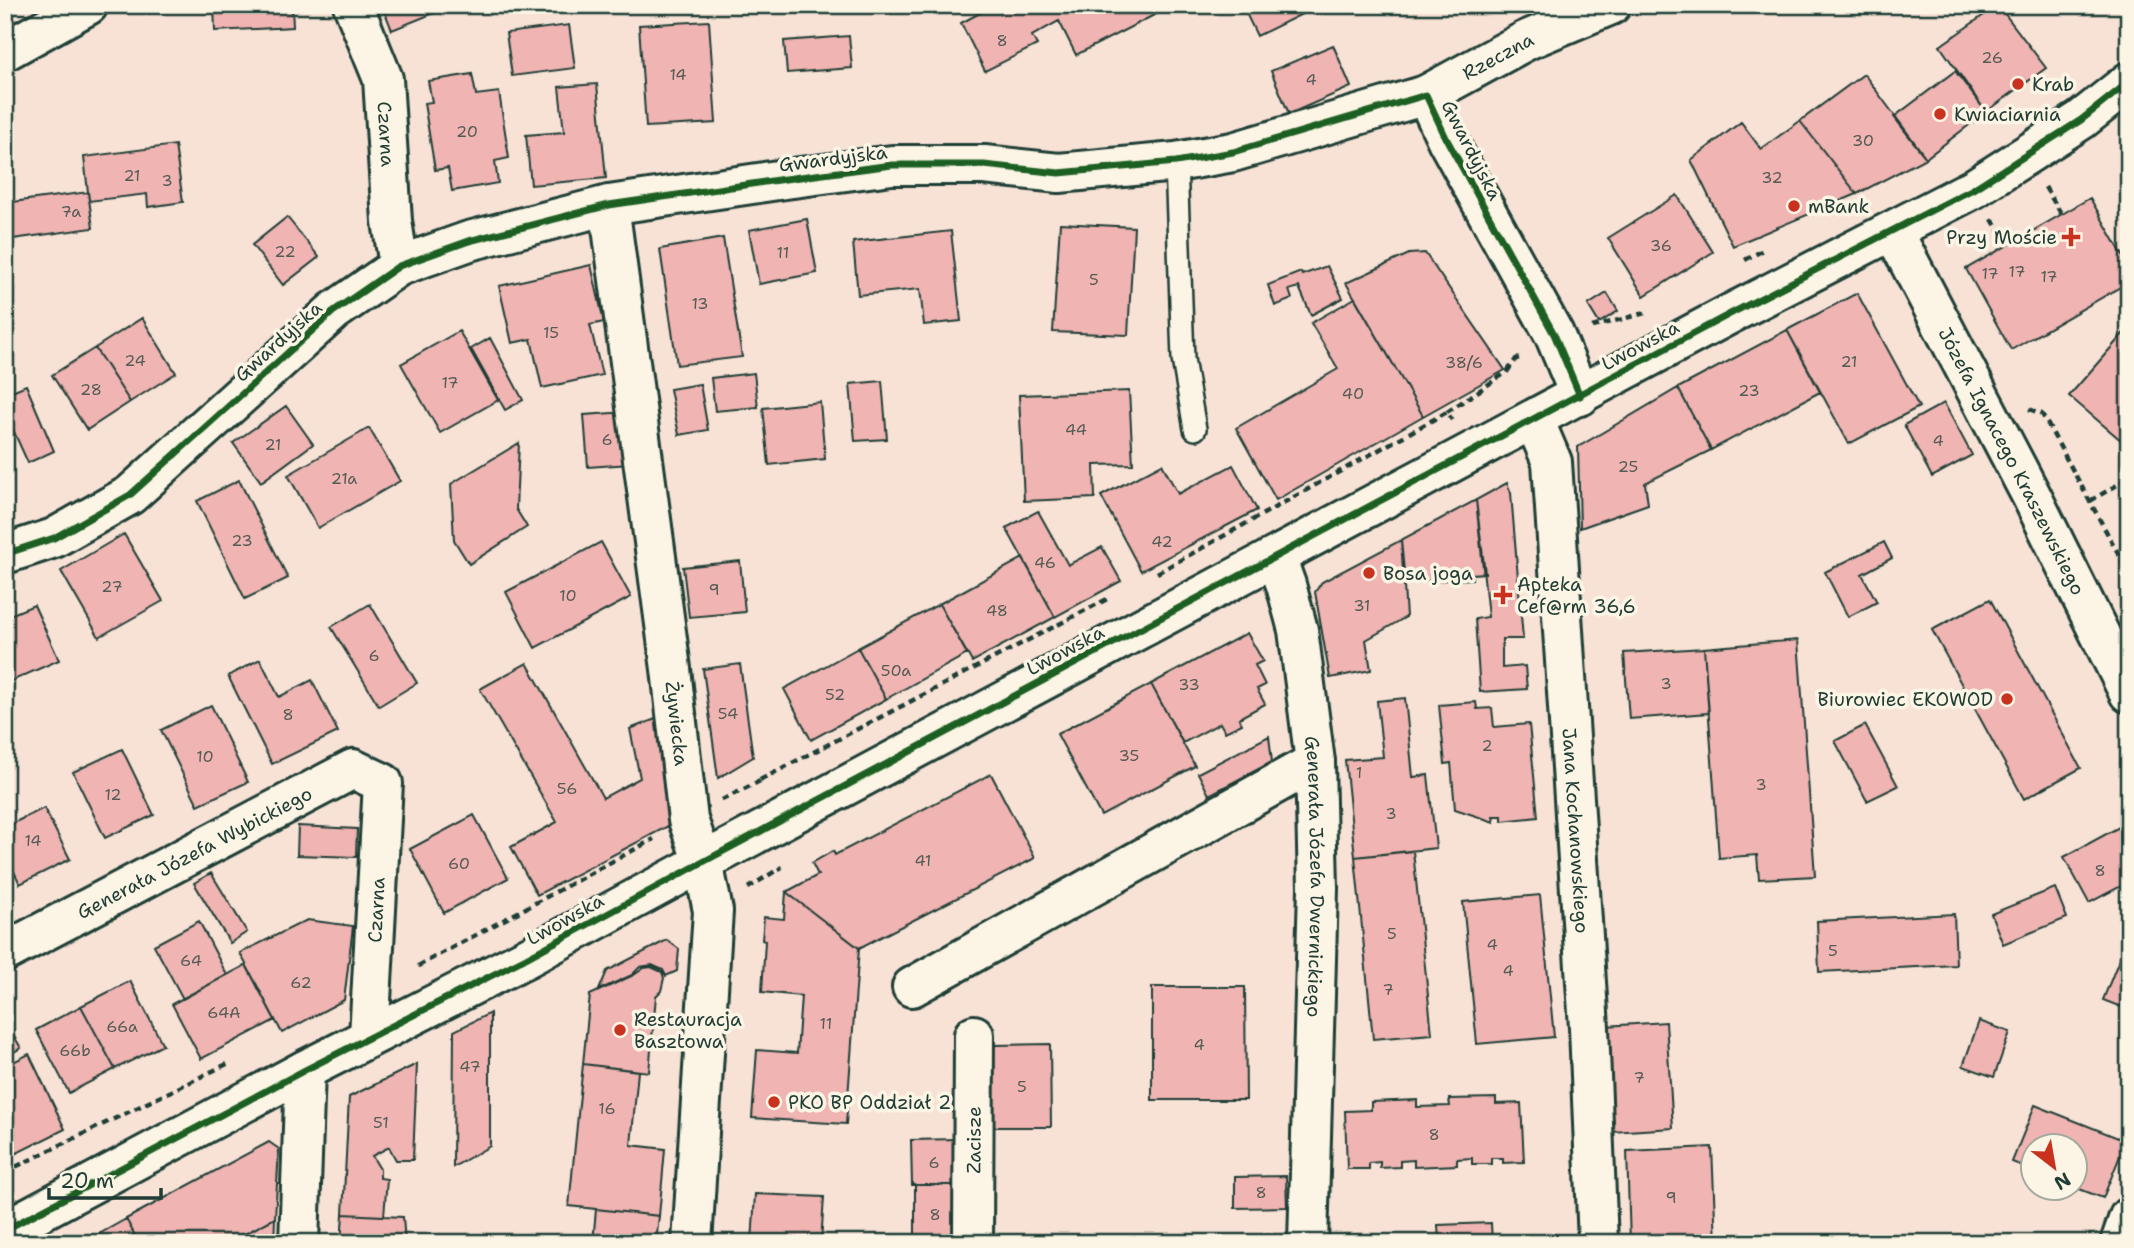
<svg xmlns="http://www.w3.org/2000/svg" width="2134" height="1248" font-family="'Shantell Sans',sans-serif">
<style>
.building{fill:#f0b4b2;stroke:#1f3d34;stroke-width:2}
.lines{fill:none;stroke-linecap:round;stroke-linejoin:round}
.service-casing{stroke:#1f3d34;stroke-width:26}
.minor-casing{stroke:#1f3d34;stroke-width:44}
.tertiary-casing{stroke:#1f3d34;stroke-width:44}
.path{stroke:#1f3d34;stroke-width:4.5;stroke-dasharray:7 5;stroke-linecap:butt}
.service{stroke:#fcf5e5;stroke-width:21}
.minor{stroke:#fcf5e5;stroke-width:38}
.tertiary{stroke:#fcf5e5;stroke-width:38}
.cycleway-casing{stroke:#fcf5e5;stroke-width:11}
.cycleway{stroke:#1b5e20;stroke-width:7}
.poi-dot{fill:#c8321e;stroke:#fcf5e5;stroke-width:2.5}
.labels{text-anchor:middle;stroke-width:7;stroke-linejoin:round;paint-order:stroke}
.number-label{font-size:16px;fill:#535b54}
.street-label{font-size:19px;fill:#1f3d34;stroke:#fcf5e5}
.poi-label{font-size:19px;fill:#1f3d34;stroke:#fcf5e5;text-anchor:start}
</style>
<rect width="100%" height="100%" fill="#f8e2d6"/>
<filter id="ink" filterUnits="userSpaceOnUse"><feTurbulence type="fractalNoise" baseFrequency=".0143" numOctaves="2"/><feDisplacementMap in="SourceGraphic" scale="14" xChannelSelector="R" yChannelSelector="G"/><feConvolveMatrix kernelMatrix="1 2 1 2 8 2 1 2 1" color-interpolation-filters="sRGB"/></filter>
<g filter="url(#ink)">
<path class="building" d="M214,5h78l1,22 -78,4z
M382,5h72l-62,25z
M995,5h166l3,5 -88,45 -17,-34 -27,15 5,9 -52,26 -24,-48z
M1242,5h59l3,8 -47,23z
M1998,5l48,63 -60,44 -46,-66z
M709,21l7,102 -70,4 -7,-102z
M569,25l6,43 -63,8 -6,-43z
M849,36l3,32 -65,5 -3,-32z
M1333,45l18,42 -62,27 -18,-43z
M1955,71l31,41 -60,46 -32,-41z
M472,74l4,21 23,-3 10,66 -14,3 3,22 -46,8 -4,-23 -13,2 -11,-67 8,-1 -4,-21z
M1864,74l62,84 -69,36 -57,-73z
M597,84l9,94 -75,7 -5,-50 38,-3 -5,-45z
M1800,121l57,73 -124,52 -42,-86 50,-38 20,27z
M175,145l8,57 -35,5 -1,-13 -58,7 -5,-44z
M88,192l5,36 -88,12v-37z
M1677,195l36,57 -69,44 -36,-58z
M2090,198l39,68v16l-118,68 -45,-81z
M287,217l32,40 -36,28 -31,-40z
M807,219l10,54 -58,11 -10,-54z
M1060,223l74,4 -6,108 -75,-3z
M951,231l10,90 -37,4 -4,-36 -62,6 -5,-53z
M723,238l19,119 -65,8 -17,-116z
M1425,253l80,117 -82,46 -77,-133 63,-29z
M591,265l13,57 -14,3 12,50 -60,13 -11,-49 -19,4 -13,-57z
M1327,266l16,32 -32,17 -12,-28 -10,3 3,9 -17,7 -7,-21 33,-13 1,3z
M1607,293l11,18 -19,12 -11,-18z
M1857,293l62,114 -70,37 -62,-114z
M1355,298l68,118 -147,84 -40,-72 102,-59 -27,-46z
M142,318l34,55 -46,29 -35,-54z
M2129,327v120l-60,-51z
M1787,330l33,62 -109,58 -33,-62z
M459,331l39,69 -58,33 -39,-69z
M490,338l33,62 -18,10 -34,-61z
M95,348l35,54 -43,28 -35,-55z
M754,373l4,34 -43,4 -4,-33z
M882,381l5,58 -32,2 -5,-57z
M700,384l8,46 -29,5 -9,-46z
M26,385l28,66 -26,12 -23,-51v-18z
M1678,388l33,62 -66,33 3,21 -68,24 -2,-81z
M1129,391l4,73 -39,1 1,33 -71,3 -5,-106z
M820,402l5,57 -56,6 -6,-57z
M1944,403l28,52 -40,22 -28,-52z
M286,406l27,38 -52,38 -28,-39z
M627,412l3,52 -42,3 -4,-52z
M369,428l31,53 -82,47 -30,-53z
M519,443l-3,66 11,18 -58,37 -15,-24 -3,-56z
M1162,464l16,30 55,-29 24,45 -116,61 -40,-75z
M239,480l49,98 -43,21 -48,-98z
M1507,483l4,10 12,146h-21v29l23,-2 2,23 -47,3 -5,-73 13,-2 -12,-117z
M1476,500l9,73 -13,1v5l-67,3 -4,-42z
M1038,511l30,54 34,-18 19,34 -66,36 -49,-89z
M124,534l39,67 -64,36 -38,-66z
M1401,540l5,77 -40,23 5,30 -41,8 -15,-86 7,-10z
M601,542l30,55 -96,51 -29,-56z
M1884,542l8,16 -30,16 15,28 -29,15 -23,-45z
M1023,558l32,59 -83,45 -33,-58z
M740,561l5,51 -56,5 -6,-50z
M1990,599l91,169 -57,31 -92,-169z
M370,604l47,79 -38,23 -48,-79z
M939,604l28,50 -81,45 -28,-51z
M34,605l25,55 -52,23 -2,-5v-61z
M1247,633l16,28 -8,4 10,20 -8,4 8,15 -26,14 3,6 -17,8 -5,-9 -37,20 -32,-59z
M1798,640l17,236 -56,3 -2,-24 -38,3 -15,-210z
M858,648l28,51 -75,41 -27,-51z
M1704,648l5,65 -80,6 -5,-66z
M260,659l19,38 33,-17 26,52 -66,32 -44,-88z
M527,663l76,135 37,-20 -10,-49 36,-14 10,107 -139,73 -26,-48 46,-25 -77,-133z
M740,664l13,93 -35,21 -15,-109z
M1151,684l44,82 -94,50 -44,-82z
M1405,698l8,79 15,-2 8,73 -81,9 -10,-97 38,-3 -6,-56z
M1476,702l1,7 15,-1 2,19 35,-3 9,93 -36,4v-5h-9l1,6 -39,-13 -4,-46 -6,1 -6,-59z
M211,705l37,77 -50,23 -37,-75z
M1865,725l33,61 -31,15 -32,-60z
M1269,736l3,26 -63,33 -11,-22z
M122,749l32,66 -49,23 -32,-66z
M991,774l44,84 -176,90 -73,-56 32,-17 -6,-12 21,-12 2,4z
M44,808l26,51 -50,25 -15,-31v-26z
M474,815l34,63 -64,35 -34,-64z
M298,826l59,3 -1,28 -59,-2z
M2119,827l10,19v36l-40,21 -25,-46z
M1413,851l19,183 -59,5 -18,-182z
M211,873l36,59 -17,11 -36,-60z
M2055,888l12,30 -64,26 -12,-30z
M786,892l73,56 -13,176 -94,-6 5,-68 40,3 4,-57 -39,-4 3,-51 -3,-1 2,-23 20,2z
M1540,895l14,142 -77,7 -14,-142z
M1954,914l2,51 -137,7 -2,-51z
M307,920l46,6 -9,74 -62,33 -42,-80z
M199,921l28,54 -44,24 -29,-54z
M667,940l12,9 -2,22 -11,5 -3,-6 -11,-5 -12,2 -8,8 -33,15 8,-19z
M2124,947l5,1v62l-26,-10z
M246,965l29,55 -74,39 -29,-55z
M651,967l11,5 2,6 -3,13 -5,5 -7,76 -66,-8 7,-69 44,-20 10,-7z
M130,981l33,64 -48,24 -34,-63z
M1152,987h93l1,113h-94z
M81,1006l34,63 -46,24 -33,-63z
M490,1013v133l-37,21 1,-136z
M5,1021l16,27 -16,9z
M1979,1021l31,11 -16,45 -31,-11z
M1666,1022l7,106 -61,4 -7,-106z
M1050,1044l1,83h-58v-82z
M29,1054l36,75 -60,30v-93z
M417,1064l-4,96h-17l-7,-13 -17,9 8,13v9l7,1 -3,37 -41,-2 6,-117z
M583,1064l55,7 -7,74 34,4 -6,67 -90,-10z
M1496,1098v6l25,-1 3,59 -21,1v-5h-12v6h-19v-6l-15,1v6l-43,2v-7l-14,1v6l-20,1v-6l-11,1v6h-22l-2,-58 26,-1v-8l46,-2v7l33,-1 -1,-7z
M2035,1105l91,36 -23,57 -29,-11v-41h-42v24l-20,-8z
M956,1139v46h-44l-1,-45z
M269,1142l10,7 -4,69 -47,25h-89l-13,-24z
M1712,1147l4,96h-86l-3,-92z
M1286,1176l1,31 -52,1v-31z
M915,1185h41v58h-41z
M755,1194l69,3 -3,46h-69z
M596,1209l63,7 -3,27h-63z
M343,1214l60,3 2,26h-64z
M275,1218l-1,25h-45v-1z
M126,1219l13,24h-56z
M1491,1223l1,20h-53l-1,-18z"/>
<g class="lines">
<g class="service-casing">
<path id="service" d="M1176,162l7,197 12,70"/>
</g>
<g class="minor-casing">
<g id="minor">
<path id="s1" d="M353,5l30,74 9,142 7,45"/>
<path d="M5,51l83,-46"/>
<path id="s2" d="M1426,95l101,-55 84,-35"/>
<path id="s3" d="M609,205l62,464 17,151 15,42 10,49 -21,332"/>
<path id="s4" d="M1893,231l138,264 98,198"/>
<path id="s5" d="M1534,420l18,42 37,566 9,215"/>
<path d="M5,554l49,-16 76,-43 204,-184 65,-45 70,-25 140,-36 176,-26 107,-14h92l75,8 117,-11 57,-10 193,-57 21,45 107,194 26,62"/>
<path id="s6" d="M1276,557l10,28 12,45 17,132 3,126 -10,355"/>
<path id="s7" d="M5,952l348,-183 30,14 -14,254"/>
<path d="M912,987l403,-225"/>
<path d="M299,1243l6,-173"/>
<path id="s8" d="M973,1243l1,-208"/>
<path d="M2120,1243l9,-26"/>
</g>
</g>
<g class="tertiary-casing">
<path id="tertiary" d="M5,1230l300,-160 221,-112 177,-96 1027,-548 243,-125 108,-69 48,-38"/>
</g>
<path class="path" d="M2045,187l17,28
M1992,219l16,27
M1745,260l20,-11
M1592,327l53,-14
M2029,409l13,5 87,159
M1447,412l60,-40 9,-13 7,-2
M2090,501l39,-23
M1157,573l290,-161 5,8
M760,780l349,-182
M722,800l38,-19
M748,888l34,-21
M418,966l236,-127
M5,1172l226,-110"/>
<use href="#service" class="service"/>
<use href="#minor" class="minor"/>
<use href="#tertiary" class="tertiary"/>
<g class="cycleway-casing">
<path id="cycleway" d="M5,554l49,-16 76,-43 204,-184 65,-45 70,-25 140,-36 176,-26 107,-14h92l75,8 117,-11 57,-10 193,-57 21,45 107,194 26,62
M5,1230l300,-160 221,-112 177,-96 1027,-548 243,-125 108,-69 48,-38"/>
</g>
<use href="#cycleway" class="cycleway"/>
</g>
</g>
<g class="poi-dot">
<circle cx="2018" cy="84" r="7"/>
<circle cx="1940" cy="114" r="7"/>
<circle cx="1794" cy="206" r="7"/>
<path d="M2067.5 226.5h7v7h7v7h-7v7h-7v-7h-7v-7h7z"/>
<circle cx="1369" cy="573" r="7"/>
<path d="M1499.5 584.5h7v7h7v7h-7v7h-7v-7h-7v-7h7z"/>
<circle cx="2007" cy="699" r="7"/>
<circle cx="620" cy="1030" r="7"/>
<circle cx="774" cy="1102" r="7"/>
</g>
<g class="labels">
<g class="number-label">
<text x="1002" y="46">8</text>
<text x="1992" y="63">26</text>
<text x="678" y="80">14</text>
<text x="1311" y="85">4</text>
<text x="467" y="137">20</text>
<text x="1863" y="146">30</text>
<text x="132" y="181">21</text>
<text x="1772" y="183">32</text>
<text x="167" y="186">3</text>
<text x="71" y="217">7a</text>
<text x="1661" y="251">36</text>
<text x="285" y="257">22</text>
<text x="783" y="258">11</text>
<text x="2017" y="277">17</text>
<text x="1990" y="279">17</text>
<text x="2049" y="282">17</text>
<text x="1094" y="285">5</text>
<text x="700" y="309">13</text>
<text x="551" y="338">15</text>
<text x="135" y="366">24</text>
<text x="1849" y="367">21</text>
<text x="1464" y="368">38/6</text>
<text x="450" y="388">17</text>
<text x="91" y="395">28</text>
<text x="1749" y="396">23</text>
<text x="1353" y="399">40</text>
<text x="1076" y="435">44</text>
<text x="607" y="445">6</text>
<text x="1938" y="446">4</text>
<text x="273" y="450">21</text>
<text x="1628" y="472">25</text>
<text x="344" y="484">21a</text>
<text x="242" y="546">23</text>
<text x="1162" y="547">42</text>
<text x="1045" y="568">46</text>
<text x="112" y="592">27</text>
<text x="714" y="595">9</text>
<text x="568" y="601">10</text>
<text x="1362" y="611">31</text>
<text x="997" y="616">48</text>
<text x="374" y="661">6</text>
<text x="896" y="676">50a</text>
<text x="1666" y="689">3</text>
<text x="1189" y="690">33</text>
<text x="835" y="700">52</text>
<text x="728" y="719">54</text>
<text x="288" y="720">8</text>
<text x="1487" y="751">2</text>
<text x="1129" y="761">35</text>
<text x="205" y="762">10</text>
<text x="1359" y="778">1</text>
<text x="1761" y="790">3</text>
<text x="567" y="794">56</text>
<text x="113" y="800">12</text>
<text x="1391" y="819">3</text>
<text x="33" y="846">14</text>
<text x="923" y="866">41</text>
<text x="459" y="869">60</text>
<text x="2100" y="876">8</text>
<text x="1392" y="939">5</text>
<text x="1492" y="950">4</text>
<text x="1833" y="956">5</text>
<text x="191" y="966">64</text>
<text x="1508" y="976">4</text>
<text x="301" y="988">62</text>
<text x="1388" y="995">7</text>
<text x="224" y="1018">64A</text>
<text x="826" y="1029">11</text>
<text x="122" y="1032">66a</text>
<text x="1199" y="1050">4</text>
<text x="75" y="1056">66b</text>
<text x="470" y="1072">47</text>
<text x="1639" y="1083">7</text>
<text x="1022" y="1092">5</text>
<text x="607" y="1114">16</text>
<text x="381" y="1128">51</text>
<text x="1434" y="1140">8</text>
<text x="934" y="1168">6</text>
<text x="1261" y="1198">8</text>
<text x="1671" y="1203">9</text>
<text x="935" y="1220">8</text>
</g>
<g class="street-label">
<text dy="7" stroke="none"><textPath href="#s2" startOffset="82">Rzeczna</textPath></text>
<text dy="7" stroke="none"><textPath href="#s1" startOffset="135">Czarna</textPath></text>
<text transform="translate(1472 150) rotate(63)" y="7">Gwardyjska</text>
<text transform="translate(833 158) rotate(-7)" y="7">Gwardyjska</text>
<text transform="translate(278 341) rotate(-42)" y="7">Gwardyjska</text>
<text transform="translate(1640 345) rotate(-28)" y="7">Lwowska</text>
<text dy="7" stroke="none"><textPath href="#s4" startOffset="259">Józefa Ignacego Kraszewskiego</textPath></text>
<text transform="translate(1065 650) rotate(-28)" y="7">Lwowska</text>
<text dy="7" stroke="none"><textPath href="#s3" startOffset="523">Żywiecka</textPath></text>
<text dy="7" stroke="none"><textPath href="#s5" startOffset="415">Jana Kochanowskiego</textPath></text>
<text dy="7" stroke="none"><textPath href="#s7" startOffset="214">Generała Józefa Wybickiego</textPath></text>
<text dy="7" stroke="none"><textPath href="#s6" startOffset="324">Generała Józefa Dwernickiego</textPath></text>
<text transform="translate(376 910) rotate(-87)" y="7">Czarna</text>
<text transform="translate(565 919) rotate(-29)" y="7">Lwowska</text>
<text dy="7" stroke="none"><textPath href="#s8" startOffset="103">Zacisze</textPath></text>
</g>
<g class="poi-label">
<text x="2032" y="91">Krab</text>
<text x="1954" y="121">Kwiaciarnia</text>
<text x="1808" y="213">mBank</text>
<text x="2057" y="244" text-anchor="end">Przy Moście</text>
<text x="1383" y="580">Bosa joga</text>
<text x="1517" y="591">Apteka<tspan x="1517" dy="22">Cef@rm 36,6</tspan></text>
<text x="1993" y="706" text-anchor="end">Biurowiec EKOWOD</text>
<text x="634" y="1026">Restauracja<tspan x="634" dy="22">Basztowa</tspan></text>
<text x="788" y="1109">PKO BP Oddział 2</text>
</g>
</g>
<rect width="2134" height="1248" fill="none" stroke="#fcf5e5" stroke-width="28"/>
<rect x="14" y="14" width="2106" height="1220" fill="none" stroke="#1f3d34" stroke-width="2.5" filter="url(#ink)"/>
<g transform="translate(2054 1167) rotate(149)"><circle r="33" fill="#fcf5e5" stroke="#a4ab9e" stroke-width="2"/>
<path d="M0-5L12 26L0 18L-12 26Z" fill="#c8321e"/>
<text y="-10" font-size="19" font-weight="bold" text-anchor="middle" fill="#1f3d34">N</text>
</g>
<path d="M49 1188v10h112v-10" fill="none" stroke="#1f3d34" stroke-width="3.5"/>
<text x="60" y="1188" font-size="21" fill="#1f3d34" stroke="#fcf5e5" stroke-width="5" paint-order="stroke">20 m</text>
</svg>
